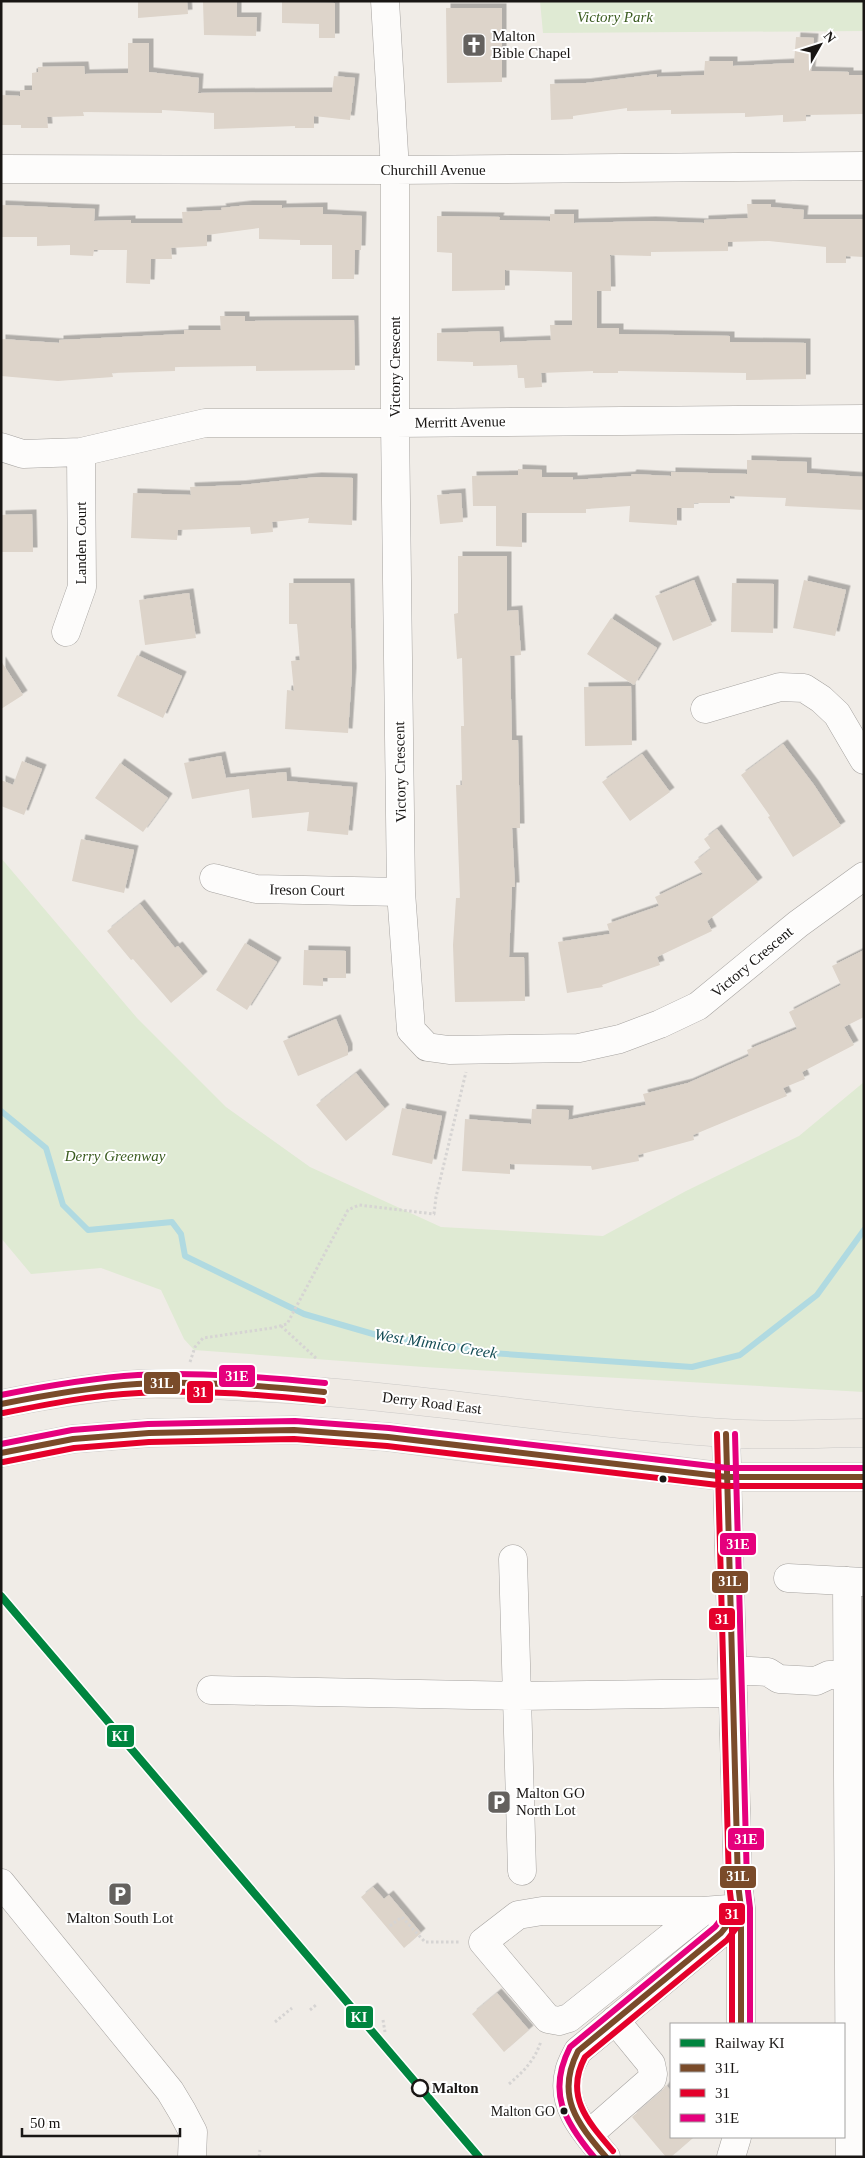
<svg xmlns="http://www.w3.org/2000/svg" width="865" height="2158" font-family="'Times New Roman',serif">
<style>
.green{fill:#dfead3}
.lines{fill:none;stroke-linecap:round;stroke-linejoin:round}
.stream{stroke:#b0dae1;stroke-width:6}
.building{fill:#ddd4ca;filter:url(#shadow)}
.minor-casing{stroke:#a6a3a0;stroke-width:29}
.major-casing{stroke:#cbc9c7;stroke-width:29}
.path{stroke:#d6d4d3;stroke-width:3;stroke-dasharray:2.5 2.5;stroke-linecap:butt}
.minor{stroke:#fdfcfb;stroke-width:28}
.major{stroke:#efeae4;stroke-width:28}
.bus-1-casing{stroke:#fff;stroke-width:10}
.bus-2-casing{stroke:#fff;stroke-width:10}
.bus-3-casing{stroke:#fff;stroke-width:10}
.bus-1{stroke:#7a4b2a;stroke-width:6}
.bus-2{stroke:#e4002b;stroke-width:6}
.bus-3{stroke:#e5007d;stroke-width:6}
.rail-1-casing{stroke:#fff;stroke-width:11}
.rail-1{stroke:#00853f;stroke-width:8}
.bus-dot{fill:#191614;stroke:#fff;stroke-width:2}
.stop-dot{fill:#fff;stroke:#191614;stroke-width:2.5}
.labels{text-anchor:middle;stroke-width:4;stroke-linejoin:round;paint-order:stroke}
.bus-label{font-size:14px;fill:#191614;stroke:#fff;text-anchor:end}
.park-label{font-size:15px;font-style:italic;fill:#3a5b1f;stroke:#fff}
.poi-label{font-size:15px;fill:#191614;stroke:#fff;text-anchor:start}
.street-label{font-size:15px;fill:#191614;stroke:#fff}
.stop-label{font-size:15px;font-weight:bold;fill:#191614;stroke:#fff;text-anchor:start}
.water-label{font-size:16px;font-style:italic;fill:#144c55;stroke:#fff}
.line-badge{stroke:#fff;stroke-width:2}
.badge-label{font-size:14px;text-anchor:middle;font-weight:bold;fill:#fff}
</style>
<defs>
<filter id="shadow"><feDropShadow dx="4.5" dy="-4.5" stdDeviation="0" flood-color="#0004"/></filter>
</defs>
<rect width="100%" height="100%" fill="#f0ece7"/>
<path class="green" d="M540,1h324v30l-321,2z
M1,858l136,160 89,89 84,60 131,60 162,9 83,-45 113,-55 65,-54v310l-440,-25 -230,-17 -10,-11 -23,-49 -60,-22 -70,6 -30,-36z"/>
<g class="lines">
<path class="stream" d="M1,1111l45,37 17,57 25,25 84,-8 9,12 4,22 119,58 83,24 59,6 45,9 201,14 48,-12 77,-60 47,-65"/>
</g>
<path class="building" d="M138,1h49l1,13 -50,4z
M203,1h34v16h20l-1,19 -52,-1z
M282,2l53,1v35h-16v-14l-37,-1z
M446,8h56v74l-55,1z
M796,37l18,1 -3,33 38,1v3h15v39l-58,1v6l-23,1v-7l-38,2v-4l-74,1v-4l-44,1v-3l-54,8v3l-22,1 -1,-36 36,-1 71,-9v3l47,-2 1,-14h28v5l61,-3z
M128,43h21v29l50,6 -1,15 134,-1 2,-16 21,2 -5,42 -36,-4v12h-19v-2l-81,3v-16l-52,-3v3l-79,-1 1,4 -37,1 1,11h-27v-3h-20v-30l19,1v-6h12v-17l6,-1v-5l46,-1 1,8 43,-1z
M747,204h24v3l33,3 -1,9h61v38l-18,-1v7h-20v-16l-57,-6 -41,1v9l-77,1v4l-41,-1 1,36h-14v37h22v6l111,2v6l76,1v36l-60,1v-7l-128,-2v2h-25v-2l-52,2 1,14 -17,1 -1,-10h-6l-1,-13 -44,1v-4l-36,-1v-28l62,-2 1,11 51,-2 -1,-15h22v-53l-67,-2v20l-53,1v-38l-15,-1v-36l63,1 -1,3 51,1v-7h24v9l77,-2 53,2v-3l44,-2z
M1,205l94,4 -1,12 37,-1v3h52l-1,-11 40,-2 -1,-2 27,-3h34v3l41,-1v7l39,2 -1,34h-6l-1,29h-22v-34h-32v-5l-41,-1v-11l-52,7v11l-36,2 1,11h-21l-1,25 -24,-1 1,-33h-33l-1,6 -23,-1v-10l-33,1v-9h-36z
M220,316h25v5l109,-1 1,50 -99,1v-5l-81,1v4l-63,2 1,4 -55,4 -57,-5v-37l58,4v-3l125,-6v-4h37z
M747,460l60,2v11l57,4v33l-79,-4 1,-8 -56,-2v7h-36v5h-17v17l-48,-3 1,-16 -44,3v4h-64v34l-26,-1v-40h-23l-1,-30 46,-1v-6l24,1v7h31v3l58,-4 1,-2 39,2v-4l76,2z
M317,477l36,1 -1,47 -44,-2 1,-5 -37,4 1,10 -22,2 -1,-7 -72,3 -1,10 -46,-2 2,-45 58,2 -1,-8 51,-2z
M461,493l2,29 -23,2 -3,-29z
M32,514l1,38h-32v-37z
M458,556h49v55l11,-1 3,45 -11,1 2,84h6l2,88h-8l3,59h-3l-3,70h15l1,44 -70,1 -2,-57 3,-47h4l-4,-113h6l-1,-59h3l-2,-68 -5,1 -3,-45 4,-1z
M694,580l18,45 -39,16 -18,-45z
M804,580l42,10 -11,46 -42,-8z
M289,583h61l2,89 -4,61 -63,-4 2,-39 7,1 -3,-30 9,-1 -3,-36h-8z
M732,583l42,1 -1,49 -42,-1z
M189,593l7,45 -51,7 -6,-45z
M611,618l46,30 -23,37 -47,-31z
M137,655l45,21 -19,42 -46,-22z
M1,661l22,34 -22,14z
M631,686l1,59 -47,1 -1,-59z
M783,744l31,41 27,41 -48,31 -25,-40 2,-1 -29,-41z
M642,754l28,38 -40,29 -28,-39z
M221,756l5,22 60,-6 1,9 66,6 -5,48 -41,-4 2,-19 -57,6 -3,-29 -57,10 -8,-36z
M22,761l20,8 -18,46 -23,-9v-26l12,5z
M120,763l48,35 -25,34 -48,-34z
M717,829l41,53 -51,39 5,10 -55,26 3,8 -58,20 1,2 -36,6 -9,-51 52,-8 -3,-10 52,-18 -4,-9 48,-23 -9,-12 17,-13 -7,-10z
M81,839l53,11 -10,43 -52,-12z
M140,904l35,44 3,-2 25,30 -32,27 -38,-44 -2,1 -24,-29z
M245,943l32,19 -30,48 -31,-20z
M304,950l42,1v27h-23v8l-20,-1z
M864,950v67l-20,10 10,18 -52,27 3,7 -22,9 4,8 -94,39 1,5 -56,15 1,6 -47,9 -1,-4 -81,-2v10l-48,-3 3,-52 66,5 1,-15 37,1 -1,10 78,-15 -3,-11 45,-11 61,-27 -2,-6 50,-21 -8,-17 52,-27 -9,-19z
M336,1019l12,29v7l-50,21 -15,-35z
M356,1073l29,36 -39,32 -30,-36z
M402,1108l40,8 -10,48 -40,-9z
M373,1887l11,12 5,-4 32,38 -17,15 -43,-51z
M497,1993l32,37 -25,22 -32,-38z
M666,2085l5,6v46h23l-23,20h-5l-34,-40 30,-26z"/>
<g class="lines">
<g class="minor-casing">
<path id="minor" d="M385,1l10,169v253l6,469 10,138 16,17 22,3 130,-2 41,-9 40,-15 38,-18 100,-82 66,-48
M1,169l394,1 469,-4
M1,447l22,7 58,-2 124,-29h190l469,-4
M66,632l16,-45 -1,-135
M705,709l75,-22 24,1 17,11 16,15 27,46
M214,878l42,11 145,3
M726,1434l12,450 3,24v116
M513,1559l9,312
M788,1578l76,4
M847,1581l3,576
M733,1670l35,2 11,7 37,2 13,-6h18
M211,1690l306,6 216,-3
M1,1883l169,208 12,20 11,21 -1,25
M703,1911l-134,107 -10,3 -11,-2 -65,-77 35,-27 24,-4h161l38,-3
M588,2135l64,-56 1,-5 -2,-10 -36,-44
M606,2157c-20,-24 -46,-51 -37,-85 1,-7 6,-15 9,-21l143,-118 20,-25
M731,2157l6,-20"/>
</g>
<g class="major-casing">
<path id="major" d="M1,1404c45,-9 92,-17 138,-20 36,-1 73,1 109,3 159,7 317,36 476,46 46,4 94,0 140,0
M1,1453l72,-14 76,-6 145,-3 94,7 115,15 56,4 168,21h137"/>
</g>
<path class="path" d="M281,1326l36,33
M190,1362l5,-15 8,-9 69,-10 15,-4 61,-114 11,-5 75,9 2,-17 30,-125
M390,1926l12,-9 23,25h35
M310,2010l6,-5
M383,2020l2,12
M275,2022l17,-14
M509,2084c15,-13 26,-24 32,-43
M259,2157l1,-7"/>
<use href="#minor" class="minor"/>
<use href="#major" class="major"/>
<g class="bus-1-casing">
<path id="bus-1" d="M1,1404c45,-9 90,-17 136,-20 63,-4 125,2 187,8
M726,1434l12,450 3,24v116
M1,1453l72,-14 76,-6 145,-3 94,7 339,40h137
M606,2157c-29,-34 -51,-61 -28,-106l143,-118 20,-25"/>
</g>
<g class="bus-2-casing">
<path id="bus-2" d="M3,1413c45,-9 90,-18 136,-20 62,-4 123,2 184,8
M717,1434l12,450 3,25v115
M3,1462l71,-14 75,-6 145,-3 93,7 339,40h138
M613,2151c-25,-29 -49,-55 -28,-94l142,-117 21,-27"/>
</g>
<g class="bus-3-casing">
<path id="bus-3" d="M1,1395c45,-9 91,-17 137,-20 62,-3 125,2 187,8
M735,1434l12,449 3,25v116
M1,1444l71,-14 76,-6 147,-3 94,7 339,40h136
M594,2157c-30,-36 -47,-65 -24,-110l145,-120 19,-24"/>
</g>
<use href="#bus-1" class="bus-1"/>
<use href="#bus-2" class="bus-2"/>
<use href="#bus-3" class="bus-3"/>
<g class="rail-1-casing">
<path id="rail-1" d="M1,1596l478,561"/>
</g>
<use href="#rail-1" class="rail-1"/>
</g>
<defs>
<g id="church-square" transform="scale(1.25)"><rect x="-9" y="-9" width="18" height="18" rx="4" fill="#64615e" stroke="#fff"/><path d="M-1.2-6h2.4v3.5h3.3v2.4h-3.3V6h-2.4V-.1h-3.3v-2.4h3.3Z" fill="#fff"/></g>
<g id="parking-square" transform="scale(1.25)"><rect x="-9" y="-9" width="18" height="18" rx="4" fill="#64615e" stroke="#fff"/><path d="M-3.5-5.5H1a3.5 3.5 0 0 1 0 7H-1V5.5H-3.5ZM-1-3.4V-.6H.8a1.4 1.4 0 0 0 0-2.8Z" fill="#fff"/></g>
</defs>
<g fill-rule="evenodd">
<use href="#church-square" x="474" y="45"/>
<use href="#parking-square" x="499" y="1802"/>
<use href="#parking-square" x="120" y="1894"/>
</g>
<g class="bus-dot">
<circle cx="663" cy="1479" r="4.5"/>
<circle cx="564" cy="2111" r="4.5"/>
</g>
<circle class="stop-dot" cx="420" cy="2088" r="8"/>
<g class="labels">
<g class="bus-label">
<text x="555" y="2116">Malton GO</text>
</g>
<g class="park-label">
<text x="615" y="22">Victory Park</text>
<text x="115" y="1161">Derry Greenway</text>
</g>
<g class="poi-label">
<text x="492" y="41">Malton<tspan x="492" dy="17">Bible Chapel</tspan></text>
<text x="516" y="1798">Malton GO<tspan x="516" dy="17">North Lot</tspan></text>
<text x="120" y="1923" text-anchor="middle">Malton South Lot</text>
</g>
<g class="street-label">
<text x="433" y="175">Churchill Avenue</text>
<text transform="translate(395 367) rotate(-90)" y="5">Victory Crescent</text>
<text transform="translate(460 422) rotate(-1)" y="5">Merritt Avenue</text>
<text transform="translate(81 543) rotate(-90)" y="5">Landen Court</text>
<text transform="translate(400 772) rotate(-91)" y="5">Victory Crescent</text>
<text transform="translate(307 890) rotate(1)" y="5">Ireson Court</text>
<text transform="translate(752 962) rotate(-40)" y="5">Victory Crescent</text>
<text transform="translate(432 1403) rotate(7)" y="5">Derry Road East</text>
</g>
<g class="stop-label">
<text x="432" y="2093">Malton</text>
</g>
<g class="water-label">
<text transform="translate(436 1343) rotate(9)" y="6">West Mimico Creek</text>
</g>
</g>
<g class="line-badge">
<rect x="218" y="1364" width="38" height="24" rx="5" fill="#e5007d"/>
<rect x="143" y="1371" width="38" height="24" rx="5" fill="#7a4b2a"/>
<rect x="186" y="1380" width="28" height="24" rx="5" fill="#e4002b"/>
<rect x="719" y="1532" width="38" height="24" rx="5" fill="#e5007d"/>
<rect x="711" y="1570" width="38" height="24" rx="5" fill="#7a4b2a"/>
<rect x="708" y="1607" width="28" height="24" rx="5" fill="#e4002b"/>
<rect x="106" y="1724" width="29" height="24" rx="5" fill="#00853f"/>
<rect x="727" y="1827" width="38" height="24" rx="5" fill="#e5007d"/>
<rect x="719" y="1865" width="38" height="24" rx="5" fill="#7a4b2a"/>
<rect x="718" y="1902" width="28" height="24" rx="5" fill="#e4002b"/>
<rect x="345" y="2005" width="29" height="24" rx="5" fill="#00853f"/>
</g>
<g class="badge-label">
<text x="237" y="1381">31E</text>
<text x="162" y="1388">31L</text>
<text x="200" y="1397">31</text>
<text x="738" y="1549">31E</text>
<text x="730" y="1586">31L</text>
<text x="722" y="1624">31</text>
<text x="120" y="1741">KI</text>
<text x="746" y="1844">31E</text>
<text x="738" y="1881">31L</text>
<text x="732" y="1919">31</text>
<text x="359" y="2022">KI</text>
</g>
<rect width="865" height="2158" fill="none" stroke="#191614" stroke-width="5"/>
<rect x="670" y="2023" width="175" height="115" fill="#ffffff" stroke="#a3a2a1"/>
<rect x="680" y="2039" width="25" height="8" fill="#00853f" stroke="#a3a2a1"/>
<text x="715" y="2048" font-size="15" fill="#191614">Railway KI</text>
<rect x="680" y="2064" width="25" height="8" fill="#7a4b2a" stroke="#a3a2a1"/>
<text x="715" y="2073" font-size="15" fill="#191614">31L</text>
<rect x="680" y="2089" width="25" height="8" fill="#e4002b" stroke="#a3a2a1"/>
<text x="715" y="2098" font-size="15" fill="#191614">31</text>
<rect x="680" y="2114" width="25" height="8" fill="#e5007d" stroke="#a3a2a1"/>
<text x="715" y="2123" font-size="15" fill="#191614">31E</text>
<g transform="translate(820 45) rotate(51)" stroke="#ffffff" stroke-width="4" paint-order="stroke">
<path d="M0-4L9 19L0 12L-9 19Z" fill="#191614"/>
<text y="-8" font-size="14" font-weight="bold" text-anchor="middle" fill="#191614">N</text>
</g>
<path d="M22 2128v8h158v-8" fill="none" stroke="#191614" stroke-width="2.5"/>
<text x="30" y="2128" font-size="15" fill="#191614" stroke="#ffffff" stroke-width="4" paint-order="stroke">50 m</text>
</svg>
